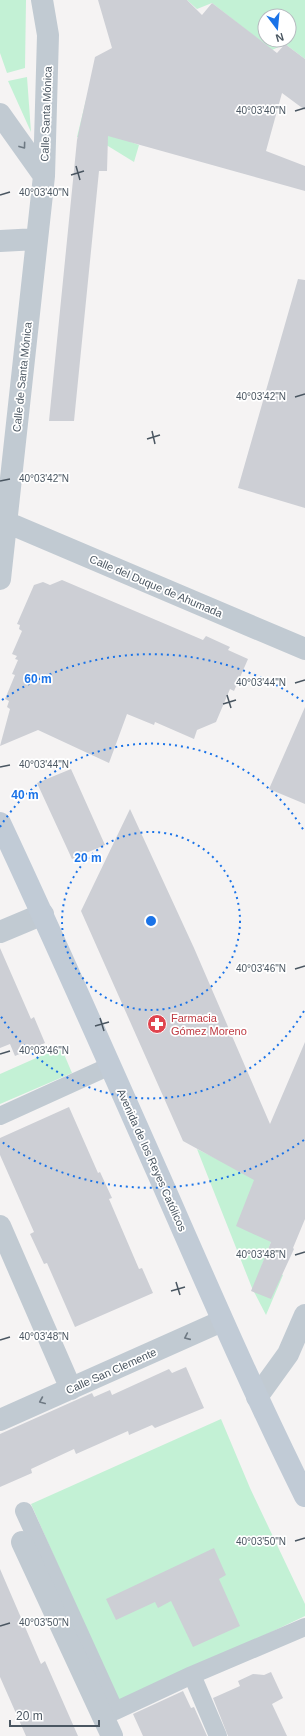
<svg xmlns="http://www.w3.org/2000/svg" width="305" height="1736" font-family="Arial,sans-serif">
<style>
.green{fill:#c3f1d5;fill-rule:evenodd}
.building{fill:#cdcfd5}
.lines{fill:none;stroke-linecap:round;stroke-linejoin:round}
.pedestrian{stroke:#c1cad2;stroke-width:18}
.minor{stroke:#c1cad2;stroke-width:22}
.secondary{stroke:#c1cbd6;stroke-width:22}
.oneway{stroke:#6e7983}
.ticks{fill:none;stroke:#4a5661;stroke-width:1.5}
.ring{fill:none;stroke:#1a73e8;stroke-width:2;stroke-dasharray:2 4}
.labels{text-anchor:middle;stroke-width:3.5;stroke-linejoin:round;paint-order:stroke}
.street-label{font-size:11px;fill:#4a5661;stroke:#fff}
.health-label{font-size:11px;fill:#be3a42;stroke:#fff;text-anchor:start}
.ticks-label{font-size:10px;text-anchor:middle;fill:#4a5661;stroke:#fff;stroke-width:3.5;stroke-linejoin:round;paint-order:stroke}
.centre{fill:#1a73e8;stroke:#fff;stroke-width:2}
.ring-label{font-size:12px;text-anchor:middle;font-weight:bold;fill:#1a73e8;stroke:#fff;stroke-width:3.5;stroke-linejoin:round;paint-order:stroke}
</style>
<rect width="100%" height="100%" fill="#f5f3f3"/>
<path class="green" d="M0,0h26l-1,68 -18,5 -7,-20z
M187,0h118v59l-20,-15 -13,6 -60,-47 -15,6zM265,16h24v24h-24z
M27,77l4,55 -23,-51z
M86,100l54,18 -9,24 8,3 -5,17 -26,-16 -31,-9z
M61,1047l11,26 -72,31v-30z
M197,1149l32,16 29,6 13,71 -9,23 21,10 -17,40 -14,-27z
M221,1419l29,69 55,116v12l-186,88 -88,-200z"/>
<path class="building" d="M98,0h89l15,15 10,-12 65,50 8,-9 20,15v51l-23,-17 -16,58 39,15v25l-197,-55 -1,35h-8l-25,250h-25l28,-281 18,-83 17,-9z
M298,279l7,1v228l-67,-20z
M62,580l141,60 3,-4 24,11 -2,3 20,9 -14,32 -4,-2 -14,33 -19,8 -3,9 -39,-17 -1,3 -27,-11 -18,49 -71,-33 -38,16 10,-37 -3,-2 2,-6 -4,-2 10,-24 -3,-1 6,-14 -3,-1 2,-3 -5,-2 10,-23 -3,-2 1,-4 -3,-1 17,-39 9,-3 7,3z
M305,707v97l-36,-15z
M71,769l34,76 -33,14 -35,-76z
M130,809l64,139 76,176 35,-82v177l-12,29 1,1 -23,50 -20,-8 20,-49 -35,-16 18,-46 -71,-39 -102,-230z
M0,948l31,71 3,-2 11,26 -30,13 -5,-12 -10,4z
M69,1107l29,66 2,-1 12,26 -3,1 30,70 3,-1 11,25 -78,34 -28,-64 -3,1 -14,-30 4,-2 -34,-77v-17z
M186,1367l18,41 -49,20 -3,-3 -23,10 -1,-4 -52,23 -2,-5 -43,20 1,4 -32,14v-53l92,-41 2,4 16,-7 2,5 57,-26 3,4z
M214,1548l12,27 -7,4 21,47 -47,21 -22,-46 -13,7 -3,-6 -39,18 -10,-21z
M0,1569l41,95 4,-3 33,75h-52l-26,-59z
M271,1672l12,26 -11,6 15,32h-59l-15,-38 27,-12 -2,-5 15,-7 11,1z
M183,1691l8,17 3,-1 13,29h-64l-10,-22z"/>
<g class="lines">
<path class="pedestrian" d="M0,1116l110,-50
M24,1511l91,200 77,-36 113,-48
M192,1675l26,61"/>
<path class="minor" d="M0,114l44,62 4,-141 -6,-35
M0,241l37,-2
M6,522l299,127
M0,579l44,-403
M0,932l43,-18
M0,1226l71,163
M257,1397l31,-43 17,-39
M0,1420l222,-99
M22,1542l90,194"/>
<path class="secondary" d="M0,823c55,117 107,236 160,355 47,107 93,214 145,318"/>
</g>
<defs><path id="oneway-chevron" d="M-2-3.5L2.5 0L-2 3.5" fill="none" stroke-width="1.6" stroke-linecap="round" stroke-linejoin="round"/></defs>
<g class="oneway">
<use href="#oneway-chevron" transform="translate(23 146) rotate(54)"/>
<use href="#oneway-chevron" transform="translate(187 1337) rotate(156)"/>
<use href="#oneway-chevron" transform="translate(42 1401) rotate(157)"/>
</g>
<path class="ticks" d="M295,111l10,-3M76,166l4,14M71,175l13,-4M0,195l10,-3M295,397l10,-3M152,431l3,13M147,439l13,-4M0,481l10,-2M295,683l10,-3M227,695l4,13M223,704l13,-4M0,767l10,-2M295,969l10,-3M100,1018l4,13M95,1026l14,-4M0,1054l10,-3M295,1255l10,-3M176,1282l4,13M171,1291l14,-4M0,1340l10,-3M295,1541l10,-3M0,1626l10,-3"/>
<g class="ring">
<circle cx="151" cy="921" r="89"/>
<path d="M304 1011A178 178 0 0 1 0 1015M0 827A178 178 0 0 1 304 831"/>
<path d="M304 1140A267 267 0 0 1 2 1142M2 700A267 267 0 0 1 304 702"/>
</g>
<defs>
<g id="pharmacy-disc" transform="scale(1)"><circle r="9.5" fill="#e0444e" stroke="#fff"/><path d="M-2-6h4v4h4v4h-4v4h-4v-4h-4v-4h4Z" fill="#fff"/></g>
</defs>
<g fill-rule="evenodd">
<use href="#pharmacy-disc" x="157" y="1024"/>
</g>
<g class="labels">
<g class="street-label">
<text transform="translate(46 114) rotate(-88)" y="4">Calle Santa Mónica</text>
<text transform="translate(22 377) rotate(-84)" y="4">Calle de Santa Mónica</text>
<text transform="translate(156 586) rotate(23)" y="4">Calle del Duque de Ahumada</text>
<text transform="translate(152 1160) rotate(66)" y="4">Avenida de los Reyes Católicos</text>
<text transform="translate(111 1371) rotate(-24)" y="4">Calle San Clemente</text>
</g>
<g class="health-label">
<text x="171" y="1022">Farmacia<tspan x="171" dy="13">Gómez Moreno</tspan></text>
</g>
</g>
<g class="ticks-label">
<text x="261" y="114">40°03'40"N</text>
<text x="44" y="196">40°03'40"N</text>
<text x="261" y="400">40°03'42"N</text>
<text x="44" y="482">40°03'42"N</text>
<text x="261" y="686">40°03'44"N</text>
<text x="44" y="768">40°03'44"N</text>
<text x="261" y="972">40°03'46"N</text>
<text x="44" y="1054">40°03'46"N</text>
<text x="261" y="1258">40°03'48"N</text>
<text x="44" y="1340">40°03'48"N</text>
<text x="261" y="1545">40°03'50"N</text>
<text x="44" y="1626">40°03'50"N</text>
</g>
<circle cx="151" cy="921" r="6" class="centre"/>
<g class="ring-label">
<text x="38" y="683">60 m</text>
<text x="25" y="799">40 m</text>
<text x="88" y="862">20 m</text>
</g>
<g transform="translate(277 28) rotate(164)"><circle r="19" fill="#ffffff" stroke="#b7bbc0"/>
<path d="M0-3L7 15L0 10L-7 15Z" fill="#1a73e8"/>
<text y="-6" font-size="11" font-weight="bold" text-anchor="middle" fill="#4a5661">N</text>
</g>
<path d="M10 1720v6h89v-6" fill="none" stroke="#4a5661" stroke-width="2"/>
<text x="16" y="1720" font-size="12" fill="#4a5661" stroke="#ffffff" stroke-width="3" paint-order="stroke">20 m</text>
</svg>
